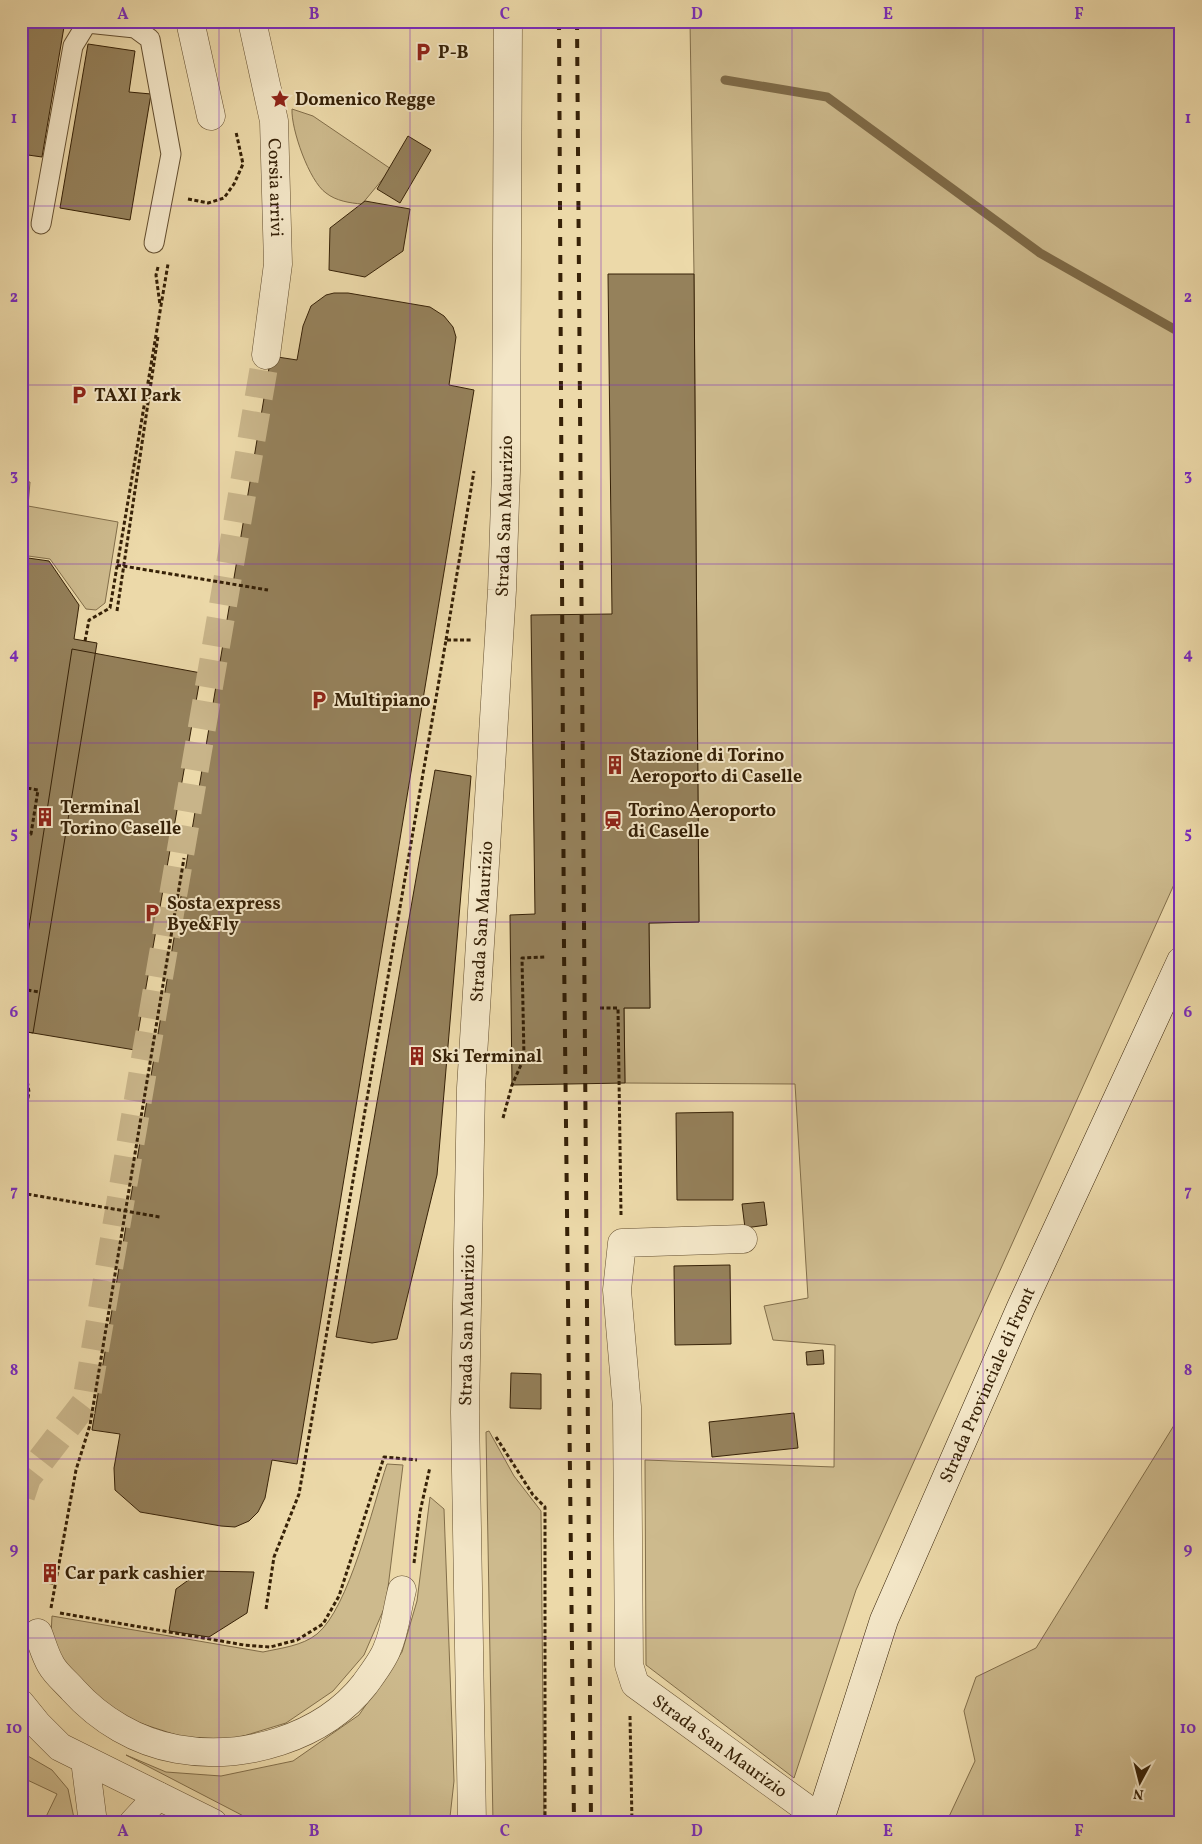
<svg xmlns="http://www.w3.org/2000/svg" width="1202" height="1844" font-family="Vollkorn,serif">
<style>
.green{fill:#cdba8d;stroke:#826e4a}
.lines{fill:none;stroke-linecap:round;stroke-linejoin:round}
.stream{stroke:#7e6a47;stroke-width:9}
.building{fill:#95815b;stroke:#362107}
.minor-tunnel{stroke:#c8b489;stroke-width:28;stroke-dasharray:28 14;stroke-linecap:butt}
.service-casing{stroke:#644f30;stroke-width:21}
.minor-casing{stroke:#644f30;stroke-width:29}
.secondary-casing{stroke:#362107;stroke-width:29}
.path{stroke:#362107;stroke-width:3;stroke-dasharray:4 2.5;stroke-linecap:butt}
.service{stroke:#f3e6c7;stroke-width:19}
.minor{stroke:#f3e6c7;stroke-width:28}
.secondary{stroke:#f3e6c7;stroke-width:28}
.rail{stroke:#362107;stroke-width:4;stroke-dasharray:9 9;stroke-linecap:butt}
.grid{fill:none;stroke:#7b2cbf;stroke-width:1;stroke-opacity:0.55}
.labels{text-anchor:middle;stroke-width:4;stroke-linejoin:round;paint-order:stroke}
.poi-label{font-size:18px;font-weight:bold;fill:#362107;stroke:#f3e6c7;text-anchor:start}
.street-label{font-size:18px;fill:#362107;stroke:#f3e6c7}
.neatline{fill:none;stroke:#7b2cbf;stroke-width:2}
.grid-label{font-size:16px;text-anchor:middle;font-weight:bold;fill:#7b2cbf}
</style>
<rect width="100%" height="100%" fill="#ecd9a9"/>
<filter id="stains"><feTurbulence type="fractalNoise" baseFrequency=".004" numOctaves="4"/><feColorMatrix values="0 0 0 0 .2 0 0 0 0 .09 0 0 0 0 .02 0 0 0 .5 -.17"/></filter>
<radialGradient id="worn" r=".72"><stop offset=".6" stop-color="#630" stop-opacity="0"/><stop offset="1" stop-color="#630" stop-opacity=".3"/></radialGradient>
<path class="green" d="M690,21h491v848l-325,721 -62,188 -148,-113 -1,-205 189,7 1,-122 -62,-5 -9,-34 44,-8 -13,-214 -170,-1 -1,-75h26l-1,-85 50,-1 -5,-648z
M292,109l21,7 78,53 -29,35c-12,-1 -26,-3 -36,-11 -17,-12 -35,-64 -34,-84z
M21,481l9,1 -2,24 90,16 -13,81 -9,7 -10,-1 -36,-50 -29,-4z
M1181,1414v409h-235l29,-62 -11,-50 12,-34 60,-29z
M489,1431l25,45 27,35 3,312h-51l-7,-391z
M387,1464l16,1 -17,139 -22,51 -31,36 -47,32 -49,15 -45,2 -62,-20 -42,-28 -25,-26 -12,-31 1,-19 211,36c18,-4 39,-6 54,-18 32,-26 56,-129 70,-170z
M430,1497l14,12 10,272 -4,36 -4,6h-189l-131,-68 40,17 55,4 72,-15 66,-46 43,-63 15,-51z
M21,1752l31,18 16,19 7,34h-32l14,-29 -36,-17z"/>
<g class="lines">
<path class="stream" d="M725,80l102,17 213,156 141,80"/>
</g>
<path class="building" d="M21,21h44l-23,136 -21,-3z
M88,44l47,7 -6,41 22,2 -21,126 -70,-12z
M408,136l23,14 -31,53 -23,-14z
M365,201l45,8 -7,42 -38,26 -36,-7 1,-42z
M608,274h86l5,648 -50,1 1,85h-26l1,75 -113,2 -2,-170 25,-1 -4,-299 81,-1z
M334,293h14l82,14 14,9 9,11 3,10 -7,48 25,5 -177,1074 -25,-4 -7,38 -7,14 -9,9 -14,6 -14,-1 -81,-14 -25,-22 -1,-22 6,-34 -28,-4 179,-1074 26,4 6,-34 8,-20 15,-11z
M21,557l28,4 30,44 -5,34 23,4 -64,390 -12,-2z
M72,649l129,24 -66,377 -114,-19v-52z
M435,770l36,6 -34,399 -40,164 -25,4 -36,-6z
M733,1112v88h-56l-1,-87z
M764,1202l3,23 -22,3 -3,-24z
M730,1265l1,79 -56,1 -1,-79z
M823,1350l1,14 -17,1 -1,-13z
M511,1373l30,1v35l-31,-1z
M794,1413l4,35 -86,9 -3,-35z
M48,1563l8,1 -3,20 -9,-1z
M201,1571l53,1 -7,41 -38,24 -40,-6 7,-42z"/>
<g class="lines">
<path class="minor-tunnel" d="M21,1496l6,-18 59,-76 180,-1047"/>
<g class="service-casing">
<path id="service" d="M41,224l32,-178 14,-23 48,5 15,11 21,115 -17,89"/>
</g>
<g class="minor-casing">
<g id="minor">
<path d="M190,21l21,95"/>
<path id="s1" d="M252,21l22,100 4,143 -12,91"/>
<path id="s2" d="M743,1239l-121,4 -5,47 10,117 2,258 6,19 186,135"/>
<path d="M38,1633c4,10 7,22 13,32 5,9 15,17 22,25 27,30 64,52 104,59 66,12 146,-11 188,-65 7,-10 18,-24 22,-35 8,-18 10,-40 15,-59"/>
<path d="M21,1704l17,21 22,22 153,76"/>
<path d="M85,1760l8,63"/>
<path d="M133,1823l25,-27"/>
<path id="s3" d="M472,1823l-7,-411 6,-324 31,-498 4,-119 2,-450"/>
</g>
</g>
<g class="secondary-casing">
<g id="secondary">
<path id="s4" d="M819,1823l65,-203 137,-313 160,-346"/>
</g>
</g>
<path class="path" d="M188,199l20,4 16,-5 10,-14 9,-20 -7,-32
M158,267l-2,8 4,30
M117,565l151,25
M117,611l41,-275
M446,640l28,-169
M85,641l4,-21 21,-12 58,-344
M21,787l17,3 -7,44 -10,-1
M21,989l18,3
M600,1008h18l3,207
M21,1043l8,49 -8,45
M503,1118l9,-33 12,-27 -2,-100 24,-1
M21,1193l139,24
M496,1437l37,58 12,12v316
M414,1563l6,-51 10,-45
M51,1608l25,-138 14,-45 94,-567
M266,1609l8,-52 25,-63 147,-854h25
M60,1613l184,32 26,2 27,-7 26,-16 16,-28 45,-139 33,3
M630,1716l2,107"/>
<use href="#service" class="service"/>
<use href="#minor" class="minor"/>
<use href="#secondary" class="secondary"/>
<path class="rail" d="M559,21l5,928 10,874
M577,21l14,1802"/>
</g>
<path class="grid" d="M219,21v1802M410,21v1802M601,21v1802M792,21v1802M983,21v1802M21,206h1160M21,385h1160M21,564h1160M21,743h1160M21,922h1160M21,1101h1160M21,1280h1160M21,1459h1160M21,1638h1160"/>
<defs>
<g id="parking-bare" transform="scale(1.5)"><path d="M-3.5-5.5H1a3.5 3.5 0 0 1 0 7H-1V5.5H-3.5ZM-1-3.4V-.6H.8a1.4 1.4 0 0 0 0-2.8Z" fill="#8f2418" stroke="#f3e6c7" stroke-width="2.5" paint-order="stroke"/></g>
<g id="sight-bare" transform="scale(1.5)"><path d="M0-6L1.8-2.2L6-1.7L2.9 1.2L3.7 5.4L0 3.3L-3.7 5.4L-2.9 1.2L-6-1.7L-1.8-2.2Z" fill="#8f2418" stroke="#f3e6c7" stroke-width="2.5" paint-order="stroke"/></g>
<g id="building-bare" transform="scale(1.5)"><path d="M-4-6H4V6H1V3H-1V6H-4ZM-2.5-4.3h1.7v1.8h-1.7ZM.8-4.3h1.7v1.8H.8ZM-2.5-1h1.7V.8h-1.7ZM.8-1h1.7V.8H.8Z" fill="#8f2418" stroke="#f3e6c7" stroke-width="2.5" paint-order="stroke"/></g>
<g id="station-bare" transform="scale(1.5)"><path d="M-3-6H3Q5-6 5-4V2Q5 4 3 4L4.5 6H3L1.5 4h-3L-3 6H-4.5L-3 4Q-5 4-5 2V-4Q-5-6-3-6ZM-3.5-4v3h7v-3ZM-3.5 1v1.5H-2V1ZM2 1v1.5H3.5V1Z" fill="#8f2418" stroke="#f3e6c7" stroke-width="2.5" paint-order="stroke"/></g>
</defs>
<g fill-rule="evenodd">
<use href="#parking-bare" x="423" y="52"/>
<use href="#sight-bare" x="280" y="99"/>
<use href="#parking-bare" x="79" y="395"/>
<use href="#parking-bare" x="319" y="700"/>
<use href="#building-bare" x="615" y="765"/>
<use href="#building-bare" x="45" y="817"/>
<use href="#station-bare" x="613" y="820"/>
<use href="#parking-bare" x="152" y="913"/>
<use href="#building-bare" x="417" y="1056"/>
<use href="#building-bare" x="50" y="1573"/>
</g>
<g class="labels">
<g class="poi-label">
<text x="438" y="58">P-B</text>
<text x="295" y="105">Domenico Regge</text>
<text x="94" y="401">TAXI Park</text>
<text x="334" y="706">Multipiano</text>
<text x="630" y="761">Stazione di Torino<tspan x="630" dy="21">Aeroporto di Caselle</tspan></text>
<text x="60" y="813">Terminal<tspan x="60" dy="21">Torino Caselle</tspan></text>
<text x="628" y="816">Torino Aeroporto<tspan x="628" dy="21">di Caselle</tspan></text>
<text x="167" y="909">Sosta express<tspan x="167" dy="21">Bye&amp;Fly</tspan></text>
<text x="432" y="1062">Ski Terminal</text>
<text x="65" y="1579">Car park cashier</text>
</g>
<g class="street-label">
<text dy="6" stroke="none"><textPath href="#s1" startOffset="169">Corsia arrivi</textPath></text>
<text dy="6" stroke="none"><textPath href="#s3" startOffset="1308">Strada San Maurizio</textPath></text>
<text dy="6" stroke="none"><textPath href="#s3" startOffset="902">Strada San Maurizio</textPath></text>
<text dy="6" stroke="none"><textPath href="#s3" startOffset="498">Strada San Maurizio</textPath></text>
<text dy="6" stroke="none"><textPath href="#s4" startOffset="470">Strada Provinciale di Front</textPath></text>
<text dy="6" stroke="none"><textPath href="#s2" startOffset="669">Strada San Maurizio</textPath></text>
</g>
</g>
<rect width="1202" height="1844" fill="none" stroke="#ecd9a9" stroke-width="55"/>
<g transform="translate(1140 1782) rotate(187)" stroke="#f3e6c7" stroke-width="4" paint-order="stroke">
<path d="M0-4L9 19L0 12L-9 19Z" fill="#362107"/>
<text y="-8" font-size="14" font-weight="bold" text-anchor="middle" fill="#362107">N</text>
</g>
<rect x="28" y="28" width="1146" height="1788" class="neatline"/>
<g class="grid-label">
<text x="123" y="19">A</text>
<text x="314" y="19">B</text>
<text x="505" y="19">C</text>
<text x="697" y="19">D</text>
<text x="888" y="19">E</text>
<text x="1079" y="19">F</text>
<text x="14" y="123">1</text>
<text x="1188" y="123">1</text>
<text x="14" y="302">2</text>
<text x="1188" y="302">2</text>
<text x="14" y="480">3</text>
<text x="1188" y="480">3</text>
<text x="14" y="659">4</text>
<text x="1188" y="659">4</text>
<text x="14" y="838">5</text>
<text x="1188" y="838">5</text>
<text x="14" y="1017">6</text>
<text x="1188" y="1017">6</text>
<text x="14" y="1196">7</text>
<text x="1188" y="1196">7</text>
<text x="14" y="1375">8</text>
<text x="1188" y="1375">8</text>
<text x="14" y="1554">9</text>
<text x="1188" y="1554">9</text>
<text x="14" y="1733">10</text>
<text x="1188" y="1733">10</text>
<text x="123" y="1836">A</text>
<text x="314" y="1836">B</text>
<text x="505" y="1836">C</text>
<text x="697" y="1836">D</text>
<text x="888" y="1836">E</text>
<text x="1079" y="1836">F</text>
</g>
<rect width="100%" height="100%" filter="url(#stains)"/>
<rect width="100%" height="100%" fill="url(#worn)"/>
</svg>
